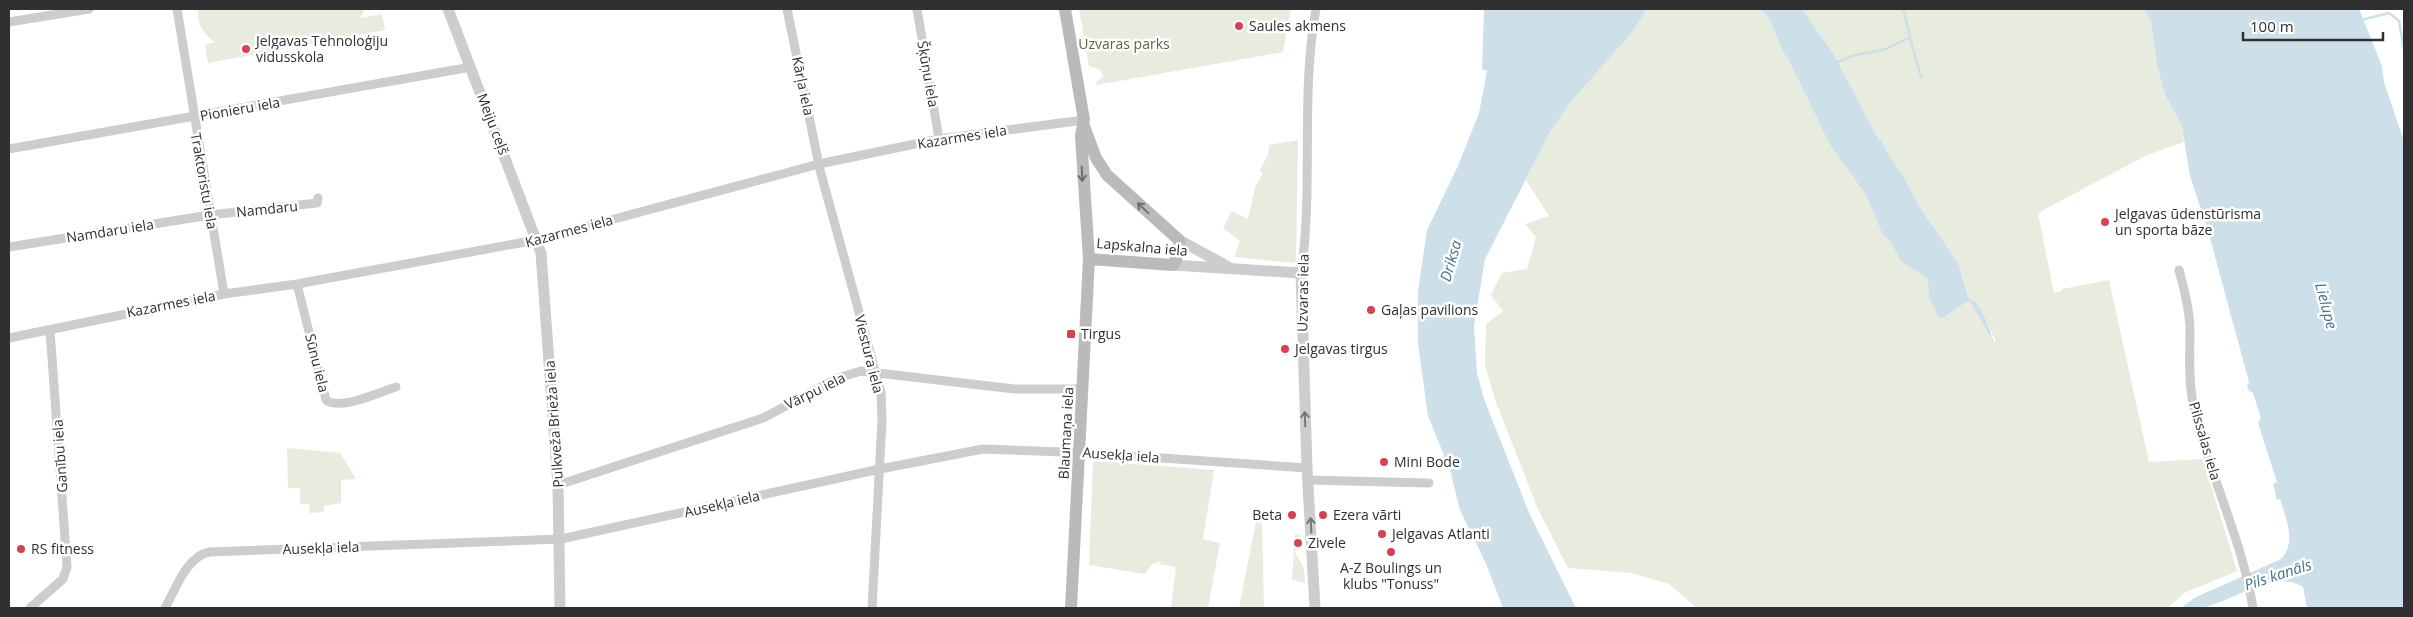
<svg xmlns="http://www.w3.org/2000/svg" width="2413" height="617" font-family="'Open Sans',sans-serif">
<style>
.green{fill:#e7ecdf}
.water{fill:#cde0ea}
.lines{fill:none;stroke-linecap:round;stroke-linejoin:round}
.stream{stroke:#cde0ea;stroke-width:2.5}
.minor{stroke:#cdcdcd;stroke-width:9}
.tertiary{stroke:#cdcdcd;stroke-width:11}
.secondary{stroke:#bababa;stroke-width:12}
.oneway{stroke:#6e6e6e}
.oneway2{stroke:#777}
.poi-dot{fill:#d94051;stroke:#fff;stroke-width:2}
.labels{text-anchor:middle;stroke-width:5;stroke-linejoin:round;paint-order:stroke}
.poi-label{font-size:14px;fill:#303030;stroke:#fff;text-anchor:start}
.park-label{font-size:14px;fill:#556940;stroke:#fff}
.street-label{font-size:14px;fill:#303030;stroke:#fff}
.water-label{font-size:15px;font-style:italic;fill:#43738d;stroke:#fff}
</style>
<rect width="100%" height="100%" fill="#fff"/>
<path class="green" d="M198,9h167l-5,9 22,-4 3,16 -177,33 -3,-18 10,-3c-12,-8 -18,-18 -17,-33z
M1079,9h212l-8,43 -187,33 1,-4 7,-5 -5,-7 -10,-3z
M1647,9h113c16,12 15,34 28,50l42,86 36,50 36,67 26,17 13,39 26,-17 3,1 25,44v-7l-21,-38 -6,-4 -10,-34 -39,-57 -14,-27 -23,-36v-4l-3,1 -46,-87 -31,-44h342l7,13 6,43 8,30 17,31 2,16 -39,14 -107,57 16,80 8,-2v-2l47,-9 40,182 54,-3 34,112 -53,22 -16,15h-471l-28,-24 -38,-11 -63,-5 -30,-59 -43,-109 -10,-35 1,-41 17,-13 -12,-16 11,-22 25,-4 9,-32 -11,-13 24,-8 -23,-36c13,-27 26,-55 45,-79 25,-32 54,-59 76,-92z
M1298,140l-2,121 -3,2 -59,-6 6,-16 -17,-13 9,-17 16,8 7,-31 8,-15 -3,-3 8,-15 1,-10z
M287,448l53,5 16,26 -15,1v23l-17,3v6l-14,1 -1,-9h-9v-16h-12z
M1093,461l121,9 -11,69 17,4 -12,65h-37l5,-41 -17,-3 3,-3 -10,3 -7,10 -56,-9z
M1256,521l6,2 2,85h-25z
M1295,534l6,1 -6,17 9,16 1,15 -13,-3z"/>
<path class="water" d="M1484,9h163l-17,26 -59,66 -21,31 -65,127 -11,67 3,47 7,26 46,116 46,93h-73l-16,-42 -27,-56 -10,-40 -22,-54 -10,-73v-51l9,-62 31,-64 21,-53 8,-42 -5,-2z
M1760,9h42l31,44 46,87 3,-1v4l23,36 14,27 39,57 10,34 8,6 7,10 13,34 -26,-45 -2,-1 -24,16 -5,1 -10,-21 -1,-18 -26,-17 -15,-25 -4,-2 -17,-40 -36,-50 -42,-86c-13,-16 -12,-38 -28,-50z
M2144,9h215l23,57 2,16 20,59v467h-97l-4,-21c-30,-19 -72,16 -103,21 -6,1 -13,0 -19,0l13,-10 87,-39c16,-17 5,-40 -1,-60l-3,1 -4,-16 4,-2 -19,-59 3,-5 -8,-25 -4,-2 -2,-5 2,-4 -39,-144 -5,-7 2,-3 -17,-52 -8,-50 -17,-31 -8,-30 -6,-43z"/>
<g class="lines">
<path class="stream" d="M2361,20l28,-7 10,8 5,29
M1910,38l11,39
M1838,62l14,-6 34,-7 24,-12 -7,-28"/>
<path class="minor" d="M177,9l47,285
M787,9l33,161 61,222 1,29 -10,187
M917,9l22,130
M9,22l80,-13
M9,149l462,-82
M9,247l201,-32 107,-12 1,-5
M2179,270c5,18 10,39 11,57 0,25 -2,51 3,76 15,70 49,135 60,205
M1301,273c13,-87 -1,-176 15,-264
M297,284l29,116c14,11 54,-8 70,-13
M9,338l215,-44 73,-10 239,-44 283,-76 120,-25 145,-19
M1308,480l121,3
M558,485l205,-67 75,-40 23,-7 153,18h69
M30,608l33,-29 4,-12 -17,-237
M165,608c11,-19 21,-51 44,-56l352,-13 319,-70 103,-20 105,4 219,15"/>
<path class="tertiary" d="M448,9l93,244 17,232 2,123
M1179,240l48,26
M1173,265l128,8 6,195 8,140"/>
<path class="secondary" d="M1065,9l19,111 -3,16 8,123 -18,349
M1084,126l12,32 11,17 72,65 1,10 -7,15 -84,-6"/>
</g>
<defs><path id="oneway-shaft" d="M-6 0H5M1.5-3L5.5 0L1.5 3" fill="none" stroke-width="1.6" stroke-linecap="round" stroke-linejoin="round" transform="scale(1.25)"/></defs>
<g class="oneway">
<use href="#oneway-shaft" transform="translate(1082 174) rotate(88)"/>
<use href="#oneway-shaft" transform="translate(1143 208) rotate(-137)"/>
</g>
<g class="oneway2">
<use href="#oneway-shaft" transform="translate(1305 419) rotate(-92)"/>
<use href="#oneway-shaft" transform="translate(1311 525) rotate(-93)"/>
</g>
<g class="poi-dot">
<circle cx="1239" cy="26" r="5"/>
<circle cx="246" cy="49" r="5"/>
<circle cx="2105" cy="222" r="5"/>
<circle cx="1371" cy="310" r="5"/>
<rect x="1066" y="329" width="10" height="10" rx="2.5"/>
<circle cx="1285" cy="349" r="5"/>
<circle cx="1384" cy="462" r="5"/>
<circle cx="1292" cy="515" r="5"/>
<circle cx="1323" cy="515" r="5"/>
<circle cx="1382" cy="534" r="5"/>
<circle cx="1298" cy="543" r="5"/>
<circle cx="21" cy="549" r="5"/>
<circle cx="1391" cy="552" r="5"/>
</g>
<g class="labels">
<g class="poi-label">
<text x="1249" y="31">Saules akmens</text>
<text x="256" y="46">Jelgavas Tehnoloģiju<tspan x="256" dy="16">vidusskola</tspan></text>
<text x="2115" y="219">Jelgavas ūdenstūrisma<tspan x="2115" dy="16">un sporta bāze</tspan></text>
<text x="1381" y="315">Gaļas pavilions</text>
<text x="1081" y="339">Tirgus</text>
<text x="1295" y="354">Jelgavas tirgus</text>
<text x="1394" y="467">Mini Bode</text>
<text x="1282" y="520" text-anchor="end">Beta</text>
<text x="1333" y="520">Ezera vārti</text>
<text x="1392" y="539">Jelgavas Atlanti</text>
<text x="1308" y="548">Zivele</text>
<text x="31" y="554">RS fitness</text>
<text x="1391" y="573" text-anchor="middle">A-Z Boulings un<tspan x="1391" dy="16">klubs "Tonuss"</tspan></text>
</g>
<g class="park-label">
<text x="1124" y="49">Uzvaras parks</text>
</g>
<g class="street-label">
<text transform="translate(928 74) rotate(80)" y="5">Šķūņu iela</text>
<text transform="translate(803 86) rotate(78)" y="5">Kārļa iela</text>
<text transform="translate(240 109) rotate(-10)" y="5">Pionieru iela</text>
<text transform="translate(493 124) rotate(69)" y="5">Meiju ceļš</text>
<text transform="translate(962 137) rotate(-9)" y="5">Kazarmes iela</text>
<text transform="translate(204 181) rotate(80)" y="5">Traktoristu iela</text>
<text transform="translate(267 209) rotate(-6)" y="5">Namdaru</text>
<text transform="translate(110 231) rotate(-9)" y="5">Namdaru iela</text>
<text transform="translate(569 231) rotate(-15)" y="5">Kazarmes iela</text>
<text transform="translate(1142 247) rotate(5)" y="5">Lapskalna iela</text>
<text transform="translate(1303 293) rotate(-89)" y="5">Uzvaras iela</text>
<text transform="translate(171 304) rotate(-11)" y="5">Kazarmes iela</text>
<text transform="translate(869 354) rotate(76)" y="5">Viestura iela</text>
<text transform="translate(317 363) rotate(76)" y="5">Sūnu iela</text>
<text transform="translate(815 391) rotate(-26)" y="5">Vārpu iela</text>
<text transform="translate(554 424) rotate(-94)" y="5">Pulkveža Brieža iela</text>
<text transform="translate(1066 433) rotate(-87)" y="5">Blaumaņa iela</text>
<text transform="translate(2205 441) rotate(74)" y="5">Pilssalas iela</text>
<text transform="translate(1121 455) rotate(4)" y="5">Ausekļa iela</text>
<text transform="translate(60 456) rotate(-94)" y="5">Ganību iela</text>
<text transform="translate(722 504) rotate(-13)" y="5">Ausekļa iela</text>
<text transform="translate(321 548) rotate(-2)" y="5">Ausekļa iela</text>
</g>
<g class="water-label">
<text transform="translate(1451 261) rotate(-74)" y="5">Driksa</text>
<text transform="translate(2326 306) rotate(75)" y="5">Lielupe</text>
<text transform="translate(2278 575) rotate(-18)" y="5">Pils kanāls</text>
</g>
</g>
<rect width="2413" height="617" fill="none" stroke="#303030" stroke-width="20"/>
<path d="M2243 32v8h140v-8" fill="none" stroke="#303030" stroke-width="2.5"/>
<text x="2250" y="32" font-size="15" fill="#303030" stroke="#ffffff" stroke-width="4" paint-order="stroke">100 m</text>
</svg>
